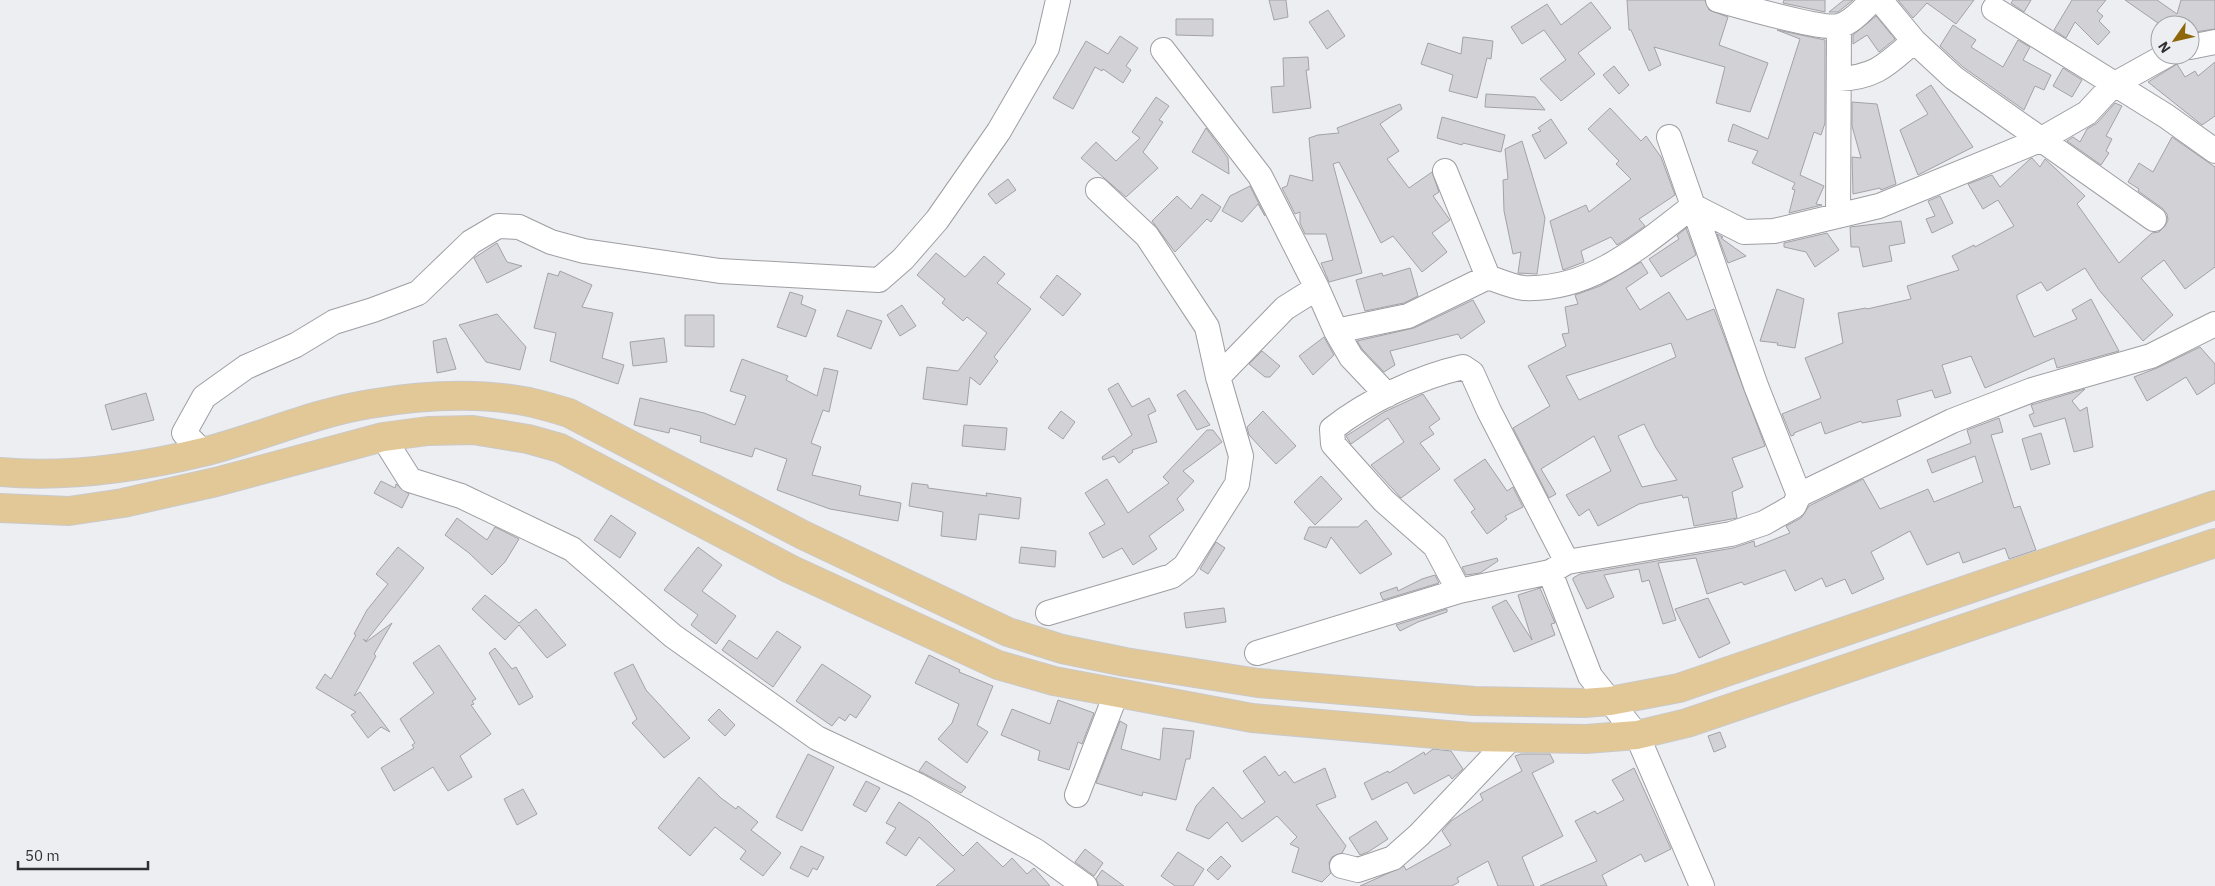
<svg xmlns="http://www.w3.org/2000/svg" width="2215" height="886" font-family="'IBM Plex Sans',sans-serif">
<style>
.building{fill:#d2d2d6;stroke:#a2a2a7;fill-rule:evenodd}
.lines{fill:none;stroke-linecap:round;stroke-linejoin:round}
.minor-casing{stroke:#9e9ea3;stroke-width:26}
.major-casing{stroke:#c9c9ca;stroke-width:30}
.minor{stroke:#fff;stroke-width:24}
.major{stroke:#e2c897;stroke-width:28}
</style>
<rect width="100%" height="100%" fill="#edeef2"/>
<path class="building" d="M1269,0h17l2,17 -14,3z
M1627,0h78l4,10 19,7 -9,28 49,18 -18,49 -34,-9 9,-36 -71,-20 7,18 -12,6 -18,-41h-2z
M1784,0h41v12l-42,-9z
M1844,0h9l-15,12h-9z
M1898,0h76l-18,24 -29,-21 -14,15z
M2013,0h18l-7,12 -13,-9z
M2072,0h34l-9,11 6,5 -4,5 11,11 -12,13 -23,-23 -9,16 -12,-8z
M2125,0h32l20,14 4,-14h34v29l-20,3 -5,-1v-6l-32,-2z
M1591,2l20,26 -33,25 17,21 -34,27 -21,-22 26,-19 -22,-30 -22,14 -11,-17 36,-23 14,21z
M1328,10l17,26 -18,13 -18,-27z
M1876,16l19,23 -16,13 -12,-17 -14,9v-9z
M1176,19h37v17l-37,-1z
M1953,25l23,15 -5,7 32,20 15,-27 12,7 -7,13 28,15 -7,15 -9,-4 -11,24 -61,-43 -23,-21z
M1777,30l48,10v83l-4,12 -7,-3 -14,43 24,11 -8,18 6,1 -33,8 6,-23 -3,-1 3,-6 -43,-20 6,-12 -30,-10 5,-17 35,15 32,-100z
M1120,36l18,12 -12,18 5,4 -8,13 -20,-14 -1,2 -7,-4 -22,42 -20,-11 33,-57 22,13z
M1463,37l30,4 -2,18 -4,-1 -10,40 -28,-7 4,-16 -32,-11 7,-21 33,11z
M1308,57l1,13h-3l5,38 -38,5 -2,-26 13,-1 -1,-28z
M2215,62v54l-13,9 -54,-43 29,-18 8,13 10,-6 3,5z
M1614,66l15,19 -10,9 -16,-19z
M2063,68l19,12 -10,17 -19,-11z
M1931,85l42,62 -55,28 -18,-45 28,-16 -12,-19z
M1486,94l49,3 10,13 -60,-3z
M1156,97l13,9 -10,14 4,2 -20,30 15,16 -32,29 -45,-39 15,-16 20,19 24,-23 -8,-6z
M1852,102l25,2 19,80 -15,6 -1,-2 -27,6 -1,-37 9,1 -9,-32z
M2115,103l7,3 -16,30 6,3 -6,12 3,2 -8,12 -34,-24 6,-4 7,5 7,-13 10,-6z
M1400,104l2,5 -22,15 19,27 -12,8 22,29 23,-16 7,20 -6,4 17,24 -18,13 15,19 -25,20 -29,-36 -12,7 -42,-81 -6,2 29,109 -33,9 -8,-19 12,-3 -7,-26h-21l-5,-11v-11l-5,2 -13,-26 5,-2 3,-11 23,6 -4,-43 9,-3 21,-2 -2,-5z
M1610,108l31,33 5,-5 15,21 14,38 -36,24 6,7 -17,12 -11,7 -6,-8 -30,14 3,11 -21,8 -13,-49 36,-16 3,7 42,-33 -15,-15 3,-3 -31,-32z
M1442,117l63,18 -4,17 -38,-9 -1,2 -25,-7z
M1551,119l16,24 -22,16 -13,-24 9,-4 -3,-3z
M1206,128l22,30 1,16 -37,-22z
M2172,137l43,30v100l-30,22 -21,-29 -23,18 32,37 -30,26 -44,-51 -14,-22 -38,23 -6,-9 -24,13v3l17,39 43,-18 -5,-9 19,-11 28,52 -62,17 -3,-10 -69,30 -14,-32 -29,9 9,28 -16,5 -3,-8 -35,10 4,16 -39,7 -1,-2 -36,13 -4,-12 -27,11v2l-3,1 -9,-22 39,-16 -16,-40 38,-15 -5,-30 28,-5 1,1 44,-10 -4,-13 52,-16 -7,-14 22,-11 1,2 39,-21 -16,-26 -15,9 -15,-25 24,-9 8,12 30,-28 2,-1 8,9 5,-8 40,37 -8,8 42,59 33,-30 7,-1 6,-6 3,-6 -1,-6 -5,-6 -24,-17 1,-2 -11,-7 11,-19 14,9z
M1522,141l23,77 -8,56 -19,-1 3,-21 -8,2 -9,-43 -1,-31 5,-1 -3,-30z
M1008,179l8,11 -20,14 -8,-10z
M1250,186l15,30 -7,-12 -16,18 -20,-11 8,-15z
M1202,194l19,13 -10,15 -4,-3 -32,33 -23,-31 25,-25 14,13z
M1940,196l13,27 -21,10 -6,-14 9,-3 -7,-15z
M1901,221l4,22 -16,3 3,15 -29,6 -4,-20h-8l-1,-20z
M1686,228l10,27 -35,22 -12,-18 30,-20 -2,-3z
M1827,233l12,17 -24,17 -9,-15 -22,-5v-4z
M1717,234l6,3 -2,1 25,18 -18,7z
M497,243l10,19 15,4 -35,17 -13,-25z
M936,253l29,24 19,-21 21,18 -8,9 34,26 -37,48 4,4 -18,24 -10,-8 -3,28 -44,-6 4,-32 31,4 29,-38 -20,-16 -4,4 -21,-18 3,-4 -28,-24z
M1641,262l7,11 -22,15 14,22 29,-18 18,28 27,-11 51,137 -33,12 11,29 -11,5 5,26 -43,8 -6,-29 -5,1 -1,-3 -43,9 -41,22 -9,-17 -10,7 -13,-21 45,-24 -17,-35 -53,33 15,25 -7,4 -36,-70 37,-22 -22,-40 38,-20 -4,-12 7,-1 -4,-26 13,-3 -3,-9 25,-9zM1671,343l5,14 -97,43 -13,-24zM1644,424l12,24 21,32 -35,7 -24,-51z
M1410,268l8,28 -14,7 -39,8 -9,-31 26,-7 1,3z
M560,271l32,14 -10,22 31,6 -11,45 22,7 -6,19 -68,-23 6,-28 -22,-5 14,-55 10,3z
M1057,275l24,19 -18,22 -23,-19z
M1777,289l27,10 -9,49 -18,-3 1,-2 -18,-2z
M790,292l13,4 -2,8 15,6 -10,27 -29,-10z
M1473,300l12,22 -24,17 -3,-5 -68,17 5,14 -11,7 -22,-23 -5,-8 57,-13z
M902,305l14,21 -16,10 -13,-21z
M847,310l35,11 -11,28 -34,-13z
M497,314l29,33 -6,23 -34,-8 -27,-37z
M685,315h29v32l-29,-1z
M1324,337l10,18 -21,20 -14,-19z
M446,338l10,31 -19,4 -4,-32z
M664,338l3,24 -34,4 -3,-24z
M2200,347l15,17v19l-18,12 -11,-18 -39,24 -13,-24 23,-9z
M1262,351l18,15 -10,11h-5l-16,-13z
M742,359l46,17 -2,4 31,16 7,-28 14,3 -9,41 -6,-2 -12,33 10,4 -9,28 49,11 -2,9 42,8 -3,18 -68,-12 -53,-19 10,-31 -32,-11 -3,9 -52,-15 1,-6 -31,-8 -1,5 -35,-8 6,-27 64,15 31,12 11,-29 -16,-5z
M1118,383l14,24 17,-9 7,13 -8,4 9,27 -25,8 1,2 -14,11 -5,-7 -11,4 -1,-3 30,-22 -24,-46z
M2085,389l-13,12 8,10 7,-4 6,40 -19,5 -9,-34 -31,9 -5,-12 5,-2 -3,-8z
M1185,390l25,35 -13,5 -20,-35z
M146,393l8,27 -42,10 -7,-25z
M1423,394l17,25 -11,8 5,7 -14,9 20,26 -39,29 -30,-33 33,-23 -16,-24 -37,26 -5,-8 38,-24z
M1061,411l14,11 -12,17 -15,-11z
M1263,411l33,35 -20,18 -27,-29 -2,-8z
M1999,418l4,14 -12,3 23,73 6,-2 16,44 -27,9 -4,-11 -42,15 -4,-11 -32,13 -17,-34 -39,21 13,27 -32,15 -7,-15 -19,8 -4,-9 -27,13 -10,-21 -41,15 -2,-3 -35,12 -11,-36 -38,5 18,57 -13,4 -14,-44 -7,2 -3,-13 -35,6 10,22 -27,12 -14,-29v-2l7,-4 153,-26 21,-7 1,6 35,-14 -4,-7 15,-8 8,-12 54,-27 17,30 48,-20 6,13 49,-20 -8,-26 -43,17 -5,-13 44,-17 -4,-13z
M964,425l43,3 -2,22 -43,-4z
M1207,430h6l9,12 -39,29 11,10 -17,18 7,11 -35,26 8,13 -24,16 -11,-17 -19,10 -14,-25 16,-9 -20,-31 22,-14 21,34 41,-30 -6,-6z
M2041,433l9,31 -19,6 -9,-31z
M1485,459l22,32 6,-4 10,20 -18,9 2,3 -20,15 -16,-22 4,-3 -21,-29z
M1321,476l21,23 -27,26 -21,-23z
M381,481l14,7 1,-4 13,10 -7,14 -28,-15z
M912,483l16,2v3l59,8 -1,-3 35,5 -2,21 -40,-5 -3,26 -35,-4 2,-24 -34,-6z
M611,515l25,18 -16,25 -26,-18z
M457,518l30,22 8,-13 24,12 -14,23 -13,13 -23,-22 -24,-18z
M1366,520l26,34 -32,20 -29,-37 -5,11 -22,-9 5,-12h49z
M1216,542l9,6 -17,26 -8,-5z
M398,547l26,21 -58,73 -3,-2 3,3 26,-19 -18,31 2,2 -22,40 6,-4 30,40 -9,-5 -13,11 -17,-23 5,-3 -40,-24 9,-14 6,5 25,-44 -2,-1 13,-24 21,-26 -12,-10z
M698,547l24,18 -20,26 34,25 -20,28 -25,-19 7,-10 -34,-25z
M1021,547l35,4 -1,16 -36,-4z
M1497,558l1,3 -18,12 -14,2 -4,-8z
M1435,575l4,8 -56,17 -3,-7 17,-6 1,4 24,-12z
M1540,588l15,35 -4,1 4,11 -41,17 -22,-45 14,-7 26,40 -14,-45z
M485,595l34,28 17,-14 30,36 -19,13 -28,-33 -14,15 -33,-31z
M1708,598l22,45 -31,15 -24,-49z
M1224,608l2,14 -40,6 -2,-15z
M1447,609v3l-29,10 -18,9 -4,-6z
M777,631l24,16 -28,40 -51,-37 7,-10 28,19z
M439,645l37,54 -4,2 2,3 -3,1 20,29 -31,22 12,21 -24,14 -15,-24 -39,24 -13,-23 33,-20 -2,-3 3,-2 -15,-24 34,-26 -21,-30z
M495,648l17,21 4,-2 17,30 -14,8 -30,-52z
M929,655l31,15 -1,2 34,14 -16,39 11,7 -21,31 -29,-24 14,-16 7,-19 -44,-21z
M633,664l13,26 44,48 -26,20 -32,-35 5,-4 -23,-46z
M822,664l49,32 -15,22 -6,-4 -5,7 -6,-4 -7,9 -36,-25z
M1058,700l36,13 -12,31 -4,-2 -9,28 -31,-10 2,-9 -39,-16 11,-26 38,15z
M719,709l16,16 -10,11 -17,-16z
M1120,721l7,4 -6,24 39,11 3,-32 31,3 -4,28h-4l-10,41 -33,-8 -1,4 -46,-13z
M1720,732l6,15 -12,5 -6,-16z
M1433,749l18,2 12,18 -11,10 -3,-4 -35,19 -7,-12 -35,18 -8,-17 24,-12 1,2 35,-21 1,3z
M808,754l26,13 -32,64 -26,-14z
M1521,754h29l4,8 -22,11 31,63 -41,21 12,29h-36l-10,-25 -31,17 2,4 -7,4h-92l44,-20 2,4 45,-25 -9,-14 9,-10 32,-21 -3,-6 42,-23 -7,-15z
M1265,756l14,20 6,-5 9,12 31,-15 11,29 -20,8 30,41 -4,7 -10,4 -3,6 2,10 -9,9 -30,-10 7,-24 -9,-4 7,-7 -20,-21 -35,26 -15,-20 -18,17 -23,-9 10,-24 17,-19 29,32 23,-17 -22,-31z
M926,761l30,20 10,6 -5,6 -42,-22z
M1634,768l37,81 -26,13 -4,-8 -39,21 5,11h-67l57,-25 -22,-40 20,-10 2,3 27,-14 -12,-20z
M699,777l22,21 15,11 2,-3 20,16 -7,8 30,23 -18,23 -23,-17 6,-8 -31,-24 -25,29 -32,-28z
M866,781l14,7 -14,24 -13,-7z
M523,789l14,25 -20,11 -13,-26z
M899,802l30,20 34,34 14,-14 26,25 9,-9 15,16 7,-6 16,18h-114l19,-16 -36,-33 -13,19 -20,-13 10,-15 -10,-5z
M1376,821l12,18 -20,13 -8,3 -11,-17z
M801,846l23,11 -7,13 -4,-2 -5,9 -18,-9z
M1085,849l18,14 -9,13 -19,-14z
M1178,852l26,17 -11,17h-18l-14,-10z
M1221,856l10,10 -13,14 -11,-10z
M1102,870l22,16h-25l-3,-7z"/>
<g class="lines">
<g class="minor-casing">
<path id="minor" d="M1718,0c22,6 104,30 121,26 13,-3 25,-18 34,-26
M1880,0l34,41 40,37 200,141
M1994,9l172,107 49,35
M2190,47l25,-5
M1163,50l97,126 57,112 19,43 15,26 36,38
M1839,79c38,-2 48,-15 75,-38
M1669,137l87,249 43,109
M1445,171l43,106
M1838,216l1,-190
M1336,331l72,-15 80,-39c11,4 25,10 36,11 68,3 119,-44 169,-82l51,26 30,-1 105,-25 161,-66 47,-27 26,-28 54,-30
M1218,377l67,-69 32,-20
M383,437l27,43 51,16 111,53 101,87 144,102 100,47 119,66 49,35
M203,452l-19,-19 20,-36 42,-30 50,-22 38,-23 39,-12 45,-17 53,-51 27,-16 21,1 32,15 33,9 136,20 159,9 24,-21 34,-39 62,-89 48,-83 11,-48
M1550,572l40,104 47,59 65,151
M1459,591l-24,-45 -51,-45 -51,-57 -1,-15c35,-28 87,-52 131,-62l9,6 17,38 78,151
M1048,613l124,-37 13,-10 52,-82 4,-28 -23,-79 -11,-50 -60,-91 -49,-46
M1257,653l202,-62 91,-19 17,-10 164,-28 33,-11 30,-17 5,-11 153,-74 80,-31 119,-34 64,-32
M1077,795l39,-101
M1342,866l16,4 35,-12 26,-23 92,-97"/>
</g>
<g class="major-casing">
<path id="major" d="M0,472c68,6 137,-4 203,-20 56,-14 110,-39 167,-48 53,-9 107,-12 159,-2 13,3 27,7 40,11l234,122 205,97 54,17 63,13 133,21 216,18 110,2 26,-2 69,-13 536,-183
M0,508l69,3 54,-8 93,-21 167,-45 45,-6 45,-1 55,9 32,9 230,121 208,96 56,16 198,37 218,19 116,2 51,-4 50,-12 528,-180"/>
</g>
<use href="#minor" class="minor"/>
<use href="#major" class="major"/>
</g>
<g transform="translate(2175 40) rotate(236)"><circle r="24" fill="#edeef2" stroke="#a1a2a5"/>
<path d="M0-4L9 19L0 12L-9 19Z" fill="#8e670b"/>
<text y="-8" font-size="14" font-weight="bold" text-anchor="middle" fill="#303032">N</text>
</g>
<path d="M18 861v8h130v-8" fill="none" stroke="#303032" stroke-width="2.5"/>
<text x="25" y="861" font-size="15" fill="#303032" stroke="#edeef2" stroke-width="4" paint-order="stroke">50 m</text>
</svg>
